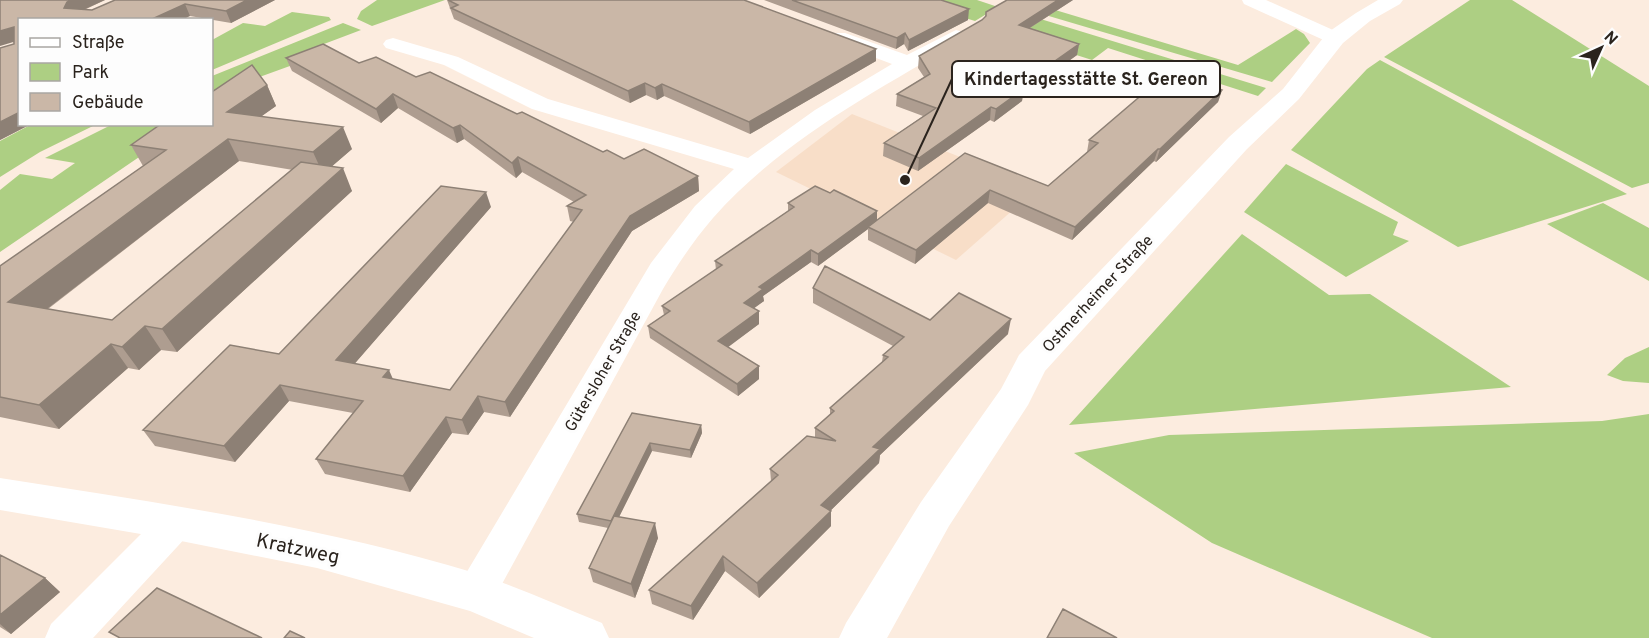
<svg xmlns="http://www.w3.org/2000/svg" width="1649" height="638" font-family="Overpass,sans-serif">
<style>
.built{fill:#f8dec8}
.green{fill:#adcf83}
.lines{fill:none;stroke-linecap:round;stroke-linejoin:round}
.minor{fill:#fff;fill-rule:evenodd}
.tertiary{fill:#fff;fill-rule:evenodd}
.wall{fill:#ae9d90;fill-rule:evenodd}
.shaded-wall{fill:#8d8075}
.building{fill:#cab7a7;stroke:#8d8075;stroke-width:1.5}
.labels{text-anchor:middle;stroke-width:6;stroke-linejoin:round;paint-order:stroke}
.street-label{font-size:16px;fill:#2a231d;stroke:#fdfdfd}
.near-street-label{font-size:20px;fill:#2a231d;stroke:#fdfdfd}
.leader{fill:none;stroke:#2a231d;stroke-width:2}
.callout-dot{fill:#2a231d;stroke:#fdfdfd;stroke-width:2}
.callout{fill:#fdfdfd;stroke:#2a231d;stroke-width:2}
.callout-label{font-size:18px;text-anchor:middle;font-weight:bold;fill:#2a231d}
</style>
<rect width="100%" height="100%" fill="#fcecdf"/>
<path class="built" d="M852,114l186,74 -82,72 -180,-88z"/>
<path class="green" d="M377,0h68l-73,26 -15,-7 4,-8z
M907,0h70l21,7 -23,14z
M1470,0h42l137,86v97l-17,5 -248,-131z
M1032,3l206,62 58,-36 8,5 6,9 -38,39 -230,-68z
M1014,11l252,77 -8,8 -150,-48 -16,12 -103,-33z
M292,12l37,5 2,3 -119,50v-30l31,-17 22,3z
M343,23l18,7 -37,14 10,6 -83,30 -39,27v-31z
M1380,60l247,134 -169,53 -167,-97 76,-81z
M32,124h63v1l-55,27 -40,25v-36z
M111,125h75l-186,127v-62l20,-16 32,5 23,-16 -30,-5z
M1286,164l112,58 -5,13 16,6 -63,36 -102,-65z
M1603,203l46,25v53l-102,-57z
M1242,234l87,61 41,-1 141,93 -442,38z
M1649,347v36l-26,-2 -16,-6 18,-17z
M1649,414v224h-217l-220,-95 -138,-90 95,-18 433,-14z"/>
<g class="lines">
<path class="minor" d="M1242,0h24l76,34 3,4 -3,4h-14l-84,-38z
M956,30l7,2 3,4 -3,4c-88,51 -182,101 -250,178 -19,22 -35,46 -50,71l-173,317 -14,5 -14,-5 -6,-13 6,-13 189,-317 44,-57 39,-37 -202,-60 -88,-44 -58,-17 -3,-4 3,-4 7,-2 65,19 90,42 200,59 67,-48 77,-46 -61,-23 -3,-4 3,-4h14l62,22z
M176,507l13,5 6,11 -6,11 -96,104h-48l6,-14 112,-112z"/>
<path class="tertiary" d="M1378,0h25l-3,4 -30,17 -27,22 -44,56 -52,50 -202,222 -17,34 -79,121 -62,112h-48l7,-15 75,-121 80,-113 18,-34 210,-218 54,-48 44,-56 29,-20z
M0,478c159,25 321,48 475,95 43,14 85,33 127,50l7,15h-75l-64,-27 -153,-43 -141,-28 -176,-30z"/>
</g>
<path class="wall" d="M0,0h105l-21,10h8l23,-10h160l-44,23 -41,-7 -170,4v104h11l-31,16 14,-96z
M447,0h297l132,49v12l-126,73 -86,-38 -7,4 -11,-5 -16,8 -176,-84z
M764,0h177l27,20 -60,31 -4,-7 -8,5z
M1073,0l-43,28 49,16 -2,11 -54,39 -1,7 -28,21 -4,-2 -72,51 -35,-15 1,-13 39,-27 -27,-10 1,-12 27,-17 -6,-9 1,-12 63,-36 3,-3 1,-5z
M286,58l73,5 57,14 101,37 86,38 21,7 74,17 1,15 -67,40 -122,186 -26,-5 -16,23 -16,-2 -42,59 -85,-18 -9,-15 37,-46 -64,-12 -54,61 -80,-16 -12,-16 136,-76 212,-147 -137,157 39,15 57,11 124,-168 -4,-1 -3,-15 7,-4 -52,-30 -6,6 -52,-39 -7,4 -59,-35 -17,15 -89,-52z
M267,85l9,21 -15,10 91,33 -21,18 21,24 -175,161 -16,-2 -22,20 -11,-2 -69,61 -59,-12v-151l143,-100 -12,-21zM239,161l54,9 -181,150 -64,-11z
M1222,90l-4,12 -62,60 -2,-1 -82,79 -84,-37 -73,61 -47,-24v-11l-50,37 -7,-4 -48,34 1,5 -11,7 6,16 -32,23 32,19v13l-21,17 -88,-58 -2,-12 16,-11 -2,-9 54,-36 -1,-9 73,-50v-8l89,18 88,-68 83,33 39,-34 2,-12z
M813,288l117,32 78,14 -128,121 -1,8 -49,48h1v15l-72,72 -34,-27 -32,49 -41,-16 -3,-14 122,-109 -1,-12 45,-32v-9l15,-13v-7l52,-46 1,-7 10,-9 -80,-43z
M632,413l69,12 1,8 -11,25 -39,-7 -33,66 39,21 -23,60 -42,-16 -4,-14 19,-40 -29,-6 -2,-8z
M0,555l45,23 15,14 -49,42 -11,-7z"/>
<path class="shaded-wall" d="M72,0h33l-31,14 -10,-6 3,-6z
M247,0h28l-44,23 -5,-12z
M1058,0h15l-56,36 2,-11z
M185,4l5,12 -8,4h-32z
M969,9l-1,11 -60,31 1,-11z
M14,27l6,13 -20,6v-15z
M905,33l-1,11 -8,5 1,-11z
M1079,44l-2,11 -54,39 -1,7 -28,21 2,-13 22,-22z
M876,49v12l-126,73 -1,-12z
M645,83l1,12 -16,8 -2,-12z
M662,84l2,12 -7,4 -2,-12z
M267,85l9,21 -38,27 -11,-21z
M1222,90l-4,12 -62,60 4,-13z
M393,94l5,14 -17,15 -5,-14z
M991,107l-1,13 -72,51 1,-13z
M20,112v12h11l-31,16v-18z
M460,125l4,14 -7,4 -4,-15z
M343,127l9,22 -29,25 -10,-22z
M228,139l11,22 -213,164 -18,-23z
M1158,149l-4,12 -82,79 3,-13z
M518,157l4,15 -6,6 -4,-15z
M343,168l9,23 -175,161 -15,-23z
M698,176l1,15 -67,40 -122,186 -5,-15 125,-186z
M990,190l-2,13 -73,61 1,-14z
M486,192l5,15 -147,169 -8,-16z
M877,211v12l-9,4v2l-50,37v-12z
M811,250v12l-48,34 1,5 -19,14 -1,-12 15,-16z
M759,311v13l-40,30 -1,-13z
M1011,319l-3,15 -128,121 -1,8 -58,57v-15l52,-58z
M145,326l16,24 -22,20 -17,-23z
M111,344l17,24 -69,61 -20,-24z
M759,366v13l-21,17 -1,-12z
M389,370l7,16 -13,-9z
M280,385l9,16 -54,61 -11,-16z
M478,396l6,16 -16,23 -6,-15z
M446,417l6,16 -42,59 -7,-16z
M701,425l1,8 -11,25 -1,-8z
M650,443l2,8 -39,78 -2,-8z
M831,511v15l-72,72 -2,-15z
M655,523l3,15 -23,60 -4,-14z
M723,556l2,15 -32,49 -2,-14z
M45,578l15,14 -49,42 -11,-10v-9z"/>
<path class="building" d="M0,0h72l-5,2 -3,6 28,2 23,-10h132l-21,11 -41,-7 -35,16h-130v92l-20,10v-74l14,-4v-17l-14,4z
M448,0h296l132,49 -127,73 -87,-38 -7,4 -10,-5 -17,8 -177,-83 7,-3z
M792,0h149l28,9 -60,31 -4,-7 -8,5z
M1007,0h51l-39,25 60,19 -61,43 6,2 -28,20 -5,-2 -72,51 -35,-15 52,-35 -39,-14 33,-20 -11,-18 63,-36 4,-4v-4z
M323,44l36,19 17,-6 40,20 14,-5 87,42 5,-2 81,40 4,-2 17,9 20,-10 54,27 -68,40 -125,186 -27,-6 -16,24 -16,-3 -43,59 -87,-17 47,-58 -83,-16 -56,61 -81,-16 87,-85 49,9 162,-168 45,6 -150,168 53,10 -6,7 67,13 132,-180 -15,-4 19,-11 -68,-38 -6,6 -52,-38 -7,3 -60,-34 -17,15 -90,-51z
M252,65l15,20 -40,27 116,15 -30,25 -85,-13 -220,163 104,18 189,-158 42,6 -181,161 -17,-3 -23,21 -11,-3 -72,61 -39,-8v-131l166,-116 -35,-5 30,-21h51v-32z
M1172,69l50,21 -62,59h-2l-83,78 -85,-37 -74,60 -48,-23 97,-74 83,33 50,-43 -9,-3z
M815,186l15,7 4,-3 43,21 -59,43 -7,-4 -52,37 4,2 -19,14 15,8 -41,30 41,25 -22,18 -89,-58 22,-15 -8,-5 60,-41 -7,-4 79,-54 -6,-4z
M825,266l105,54 29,-27 52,26 -138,128 7,2 -59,56 10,6 -74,72 -34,-27 -32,50 -42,-16 129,-115 -8,-6 37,-33 29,5 -21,-13 19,-17 -4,-3 58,-51 -5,-2 21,-18 -91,-49z
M632,413l69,12 -11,25 -40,-7 -39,78 -34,-7z
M614,516l41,7 -24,61 -42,-16z
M0,555l45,23 -45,37z
M157,588l105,50h-142l-11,-6z
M1063,609l54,29h-70z
M290,631l15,7h-21z"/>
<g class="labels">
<g class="street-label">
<text transform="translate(1097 293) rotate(-47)" y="6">Ostmerheimer Straße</text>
<text transform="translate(602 371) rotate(-60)" y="6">Gütersloher Straße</text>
</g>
<g class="near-street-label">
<text transform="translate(298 548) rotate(12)" y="7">Kratzweg</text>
</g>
</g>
<path class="leader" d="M905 180L952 79"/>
<circle class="callout-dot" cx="905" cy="180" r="6"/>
<rect class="callout" x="952" y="61" width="268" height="36" rx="6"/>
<g class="callout-label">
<text x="1086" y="85">Kindertagesstätte St. Gereon</text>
</g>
<rect x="18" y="18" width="195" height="108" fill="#fdfdfd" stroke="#a9a6a3" stroke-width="1.5"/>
<rect x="30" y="38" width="30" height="9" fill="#ffffff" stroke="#a9a6a3" stroke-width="1.5"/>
<text x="72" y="48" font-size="18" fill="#2a231d">Straße</text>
<rect x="30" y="63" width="30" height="18" fill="#adcf83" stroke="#a9a6a3" stroke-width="1.5"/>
<text x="72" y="78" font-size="18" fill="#2a231d">Park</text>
<rect x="30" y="93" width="30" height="18" fill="#cab7a7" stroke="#a9a6a3" stroke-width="1.5"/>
<text x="72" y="108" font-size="18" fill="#2a231d">Gebäude</text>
<g transform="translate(1601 48) rotate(45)" stroke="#fdfdfd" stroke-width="4.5" paint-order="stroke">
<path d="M0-4.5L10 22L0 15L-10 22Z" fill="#2a231d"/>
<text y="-9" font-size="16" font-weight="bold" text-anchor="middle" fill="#2a231d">N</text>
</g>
</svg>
